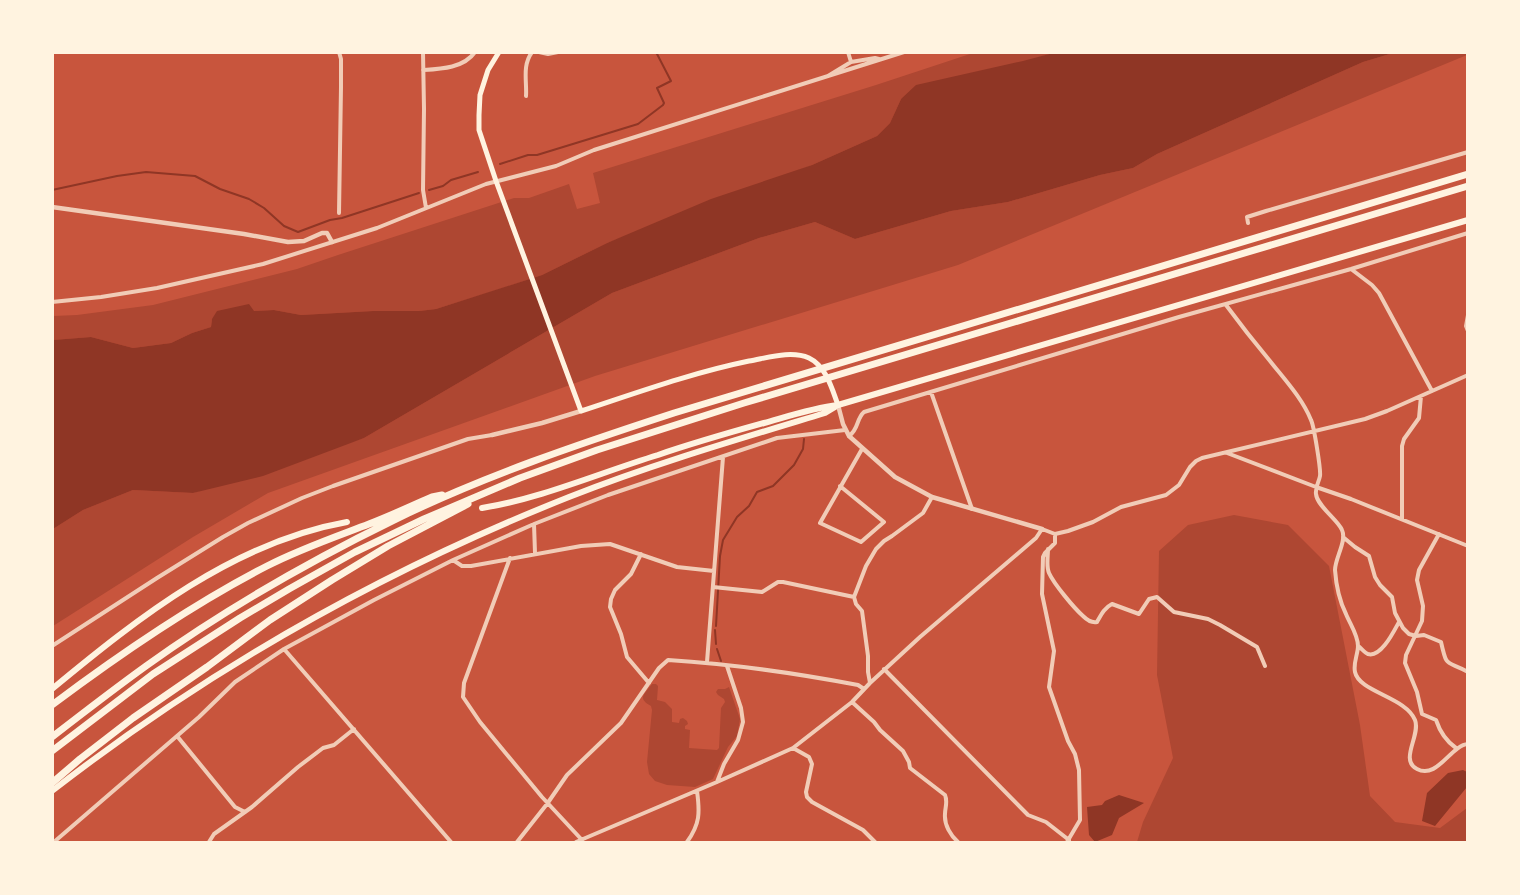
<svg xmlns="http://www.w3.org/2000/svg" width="1520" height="895" font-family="Commissioner,sans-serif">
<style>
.green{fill:#ae4732}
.water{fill:#8f3625}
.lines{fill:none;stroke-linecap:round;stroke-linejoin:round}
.stream{stroke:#8f3625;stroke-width:2}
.minor{stroke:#f1ccb7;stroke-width:4}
.tertiary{stroke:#f1ccb7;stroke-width:4.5}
.secondary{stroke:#fff3e0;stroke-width:5}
.trunk{stroke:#fff3e0;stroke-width:6}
.motorway{stroke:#fff3e0;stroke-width:7}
</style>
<rect width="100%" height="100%" fill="#c8553d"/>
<path class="green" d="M973,53h80l-152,46 -11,24 -13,13 -65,29 -205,78 -65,32 -55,18 -51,16 -17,2h-46l-72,4 -27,-5 -20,1 -42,8 -1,8 -19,6 -21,10 -38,5 -42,-11 -38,3v-24l24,-1 76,-10 144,-36 41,-14 176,-57h15l40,-14 8,25 23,-6 -7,-30 283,-88z
M1393,53h74v2l-509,210 -363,111 -327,117 -75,44 -140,89v-97l30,-19 50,-20 60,3 171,-55 248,-145 147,-55 56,-16 40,17 96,-28 57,-9 92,-27 33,-7 24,-14 206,-92z
M1234,515l54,10 41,41 31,159 10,71 25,26 45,6 27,-20v34h-330l6,-20 30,-64 -16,-83 2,-124 29,-26z
M652,684h4l2,2 -1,14 8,2 7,7v13l7,1 1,-4 3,-1 4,3 1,3 -3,2v3l5,1 -1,18 28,2 2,-2 2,-40 4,-6 -1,-3 -6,-4 -2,-3 2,-3h7l4,-2 11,32 -3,17 -9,11 -15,32 -18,8 -28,-2 -12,-4 -6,-7 -2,-12 5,-52 -1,-4c-14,-8 -7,-11 1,-22z"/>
<path class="water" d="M1053,53h340l-30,9 -206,92 -24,14 -33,7 -92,27 -57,9 -96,28 -40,-17 -56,16 -147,55 -248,145 -101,38 -70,17 -60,-3 -50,20 -30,19v-189l38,-3 42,11 38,-5 21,-10 19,-6 1,-8 5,-8 32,-7 5,7 20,-1 27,5 72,-4h46l17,-2 106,-34 65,-32 104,-44 101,-34 65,-29 13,-13 11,-24 15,-14 107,-24z
M1463,770l4,2v15l-32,39 -13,-5 5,-28 21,-20z
M1119,795l25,8 -25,15 -7,17 -17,7 -6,-7 -2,-28 15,-2 3,-4z"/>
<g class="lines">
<path class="stream" d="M500,164l28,-9h9l101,-31 25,-19 1,-2 -7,-15 14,-7 -15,-29
M52,190l65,-14 29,-4 49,4 25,13 29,10 15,9 20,18 14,6 32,-12 12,-2 77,-25
M429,190l14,-4 8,-6 27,-8
M716,626l4,-70 3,-16 14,-23 12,-11 8,-14 16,-6 21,-21 9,-16 1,-10
M715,630l1,14
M717,649l4,12"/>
<path class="minor" d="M423,52l1,57 -1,81 3,18
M539,52l9,2 10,-2
M848,52l3,10
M423,70c18,-1 41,-2 52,-18
M828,76l23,-14 24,-4 4,1
M526,96c1,-15 -4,-30 6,-44
M339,213l2,-126v-28l-2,-7
M1248,223l-1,-6 19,-6 202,-59
M1351,269l21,16 7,8 53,98
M52,302l49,-5 56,-9 106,-24 114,-36 109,-44 70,-18 38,-16 310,-98
M1226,305c14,19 29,38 44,56 15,19 32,37 41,59 3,6 10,50 9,56 -1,6 -5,11 -4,18 1,12 22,26 26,36 5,11 -7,28 -7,40 1,14 5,32 11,44 4,10 12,21 12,32 0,8 -5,17 -3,26 4,20 51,25 60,48 6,15 -16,40 2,49 20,11 34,-24 51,-25
M1468,315l-2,11 2,5
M931,392l41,117
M849,436c10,-7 7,-17 15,-24l315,-95 172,-48 117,-36
M1227,453l89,34 35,12 117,47
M840,486l44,36 -23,20 -41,-19 42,-74
M1402,519v-73l2,-7 15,-21 2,-22
M534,524l1,29
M1055,534v9l-10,10 -2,4 -1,37 12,57 -5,36 19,54 7,13 4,16 1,50 -13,22
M1439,534l-20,36 -2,10 6,26 -1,15 -16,34 -1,8 12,29 5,22 14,6c4,12 10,21 20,28
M1343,537l12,10 14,9 6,21 5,8 12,12 3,16 8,15 6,6 7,2 8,-1 17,7c6,27 5,18 27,30
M1048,549c0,8 -2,17 1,24 5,11 25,35 34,43 4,4 9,7 14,6 4,-7 7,-14 15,-18l27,10 10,-15 8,-2 17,15 34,7 12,6 37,22 8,19
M641,554l-10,20 -16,16 -4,9 -1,8 11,27 6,23 22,26
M510,558l-46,125 -1,14 17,25 62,75 40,43
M453,560l9,6h9l110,-20 29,-2 67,23 37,4
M713,587l49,5 16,-10h5l71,15
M52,646l105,-68 66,-41 25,-14 54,-25 31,-12 135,-47 24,-4
M1358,646c3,2 7,7 10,8 13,4 26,-23 31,-32
M284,649l167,193
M707,662l16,-205
M884,669l144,146 18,7 23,18
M870,683l-2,-11v-16l-6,-45 -6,-7 -2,-7 12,-31 10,-17 8,-8 8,-5 31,-23 9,-16
M852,702l22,20 6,8 23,21 6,11 1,6 35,27c3,7 0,12 0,19 -1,11 6,22 13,28
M177,736l58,71 10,5
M793,748l16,9 3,7 -6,28 1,5 5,5 51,28 12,12
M717,782l7,-18 14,-24 5,-18 -2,-14 -14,-42
M54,842l145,-125 36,-35 49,-33 90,-49 79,-40 81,-36 74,-29 169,-57 68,-8
M209,842l5,-8 38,-27 46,-40 25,-19 11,-3 20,-16
M517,842l30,-38 20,-29 54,-52 38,-55 9,-8c63,4 127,13 190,25l6,4
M576,842l141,-60 76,-34 59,-46 18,-19 50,-46 116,-99 6,-9 13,5 13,-3 25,-9 28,-15 45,-12 13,-10 11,-18 6,-6 6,-3 163,-39 22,-8 81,-36
M687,842c13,-18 13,-29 10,-51"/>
<path class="tertiary" d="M52,207l192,27 44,8 16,-1 18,-8h5l5,9
M838,405l5,19 6,12 46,41 37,20 110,32
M492,435l50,-12 39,-12"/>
<path class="secondary" d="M499,52l-11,18 -8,25 -1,20v15l17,51 85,230c55,-18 110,-38 168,-50 18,-3 42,-11 60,-3 17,8 23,31 29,47"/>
<path class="trunk" d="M482,508c61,-10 117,-35 176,-53 35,-12 70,-22 106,-32 25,-7 49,-15 74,-18l630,-185
M52,689c87,-72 182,-147 295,-167
M52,791c157,-122 333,-221 517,-294 84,-33 170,-58 256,-84l10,-6"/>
<path class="motorway" d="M52,705c68,-51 139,-100 215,-139 33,-17 68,-29 102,-42 21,-8 42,-18 63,-27l10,-2
M52,737c31,-24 62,-48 94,-71 78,-56 162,-104 248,-146 90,-44 185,-76 280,-107l794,-239
M52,751l101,-77 87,-56 49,-29 66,-37 69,-33 96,-41 77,-28 147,-47 724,-217
M52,783l28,-24 53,-41 74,-51 63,-47 62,-40 56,-34 80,-42"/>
</g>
<rect width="1520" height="895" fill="none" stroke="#fff3e0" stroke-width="108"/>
</svg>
